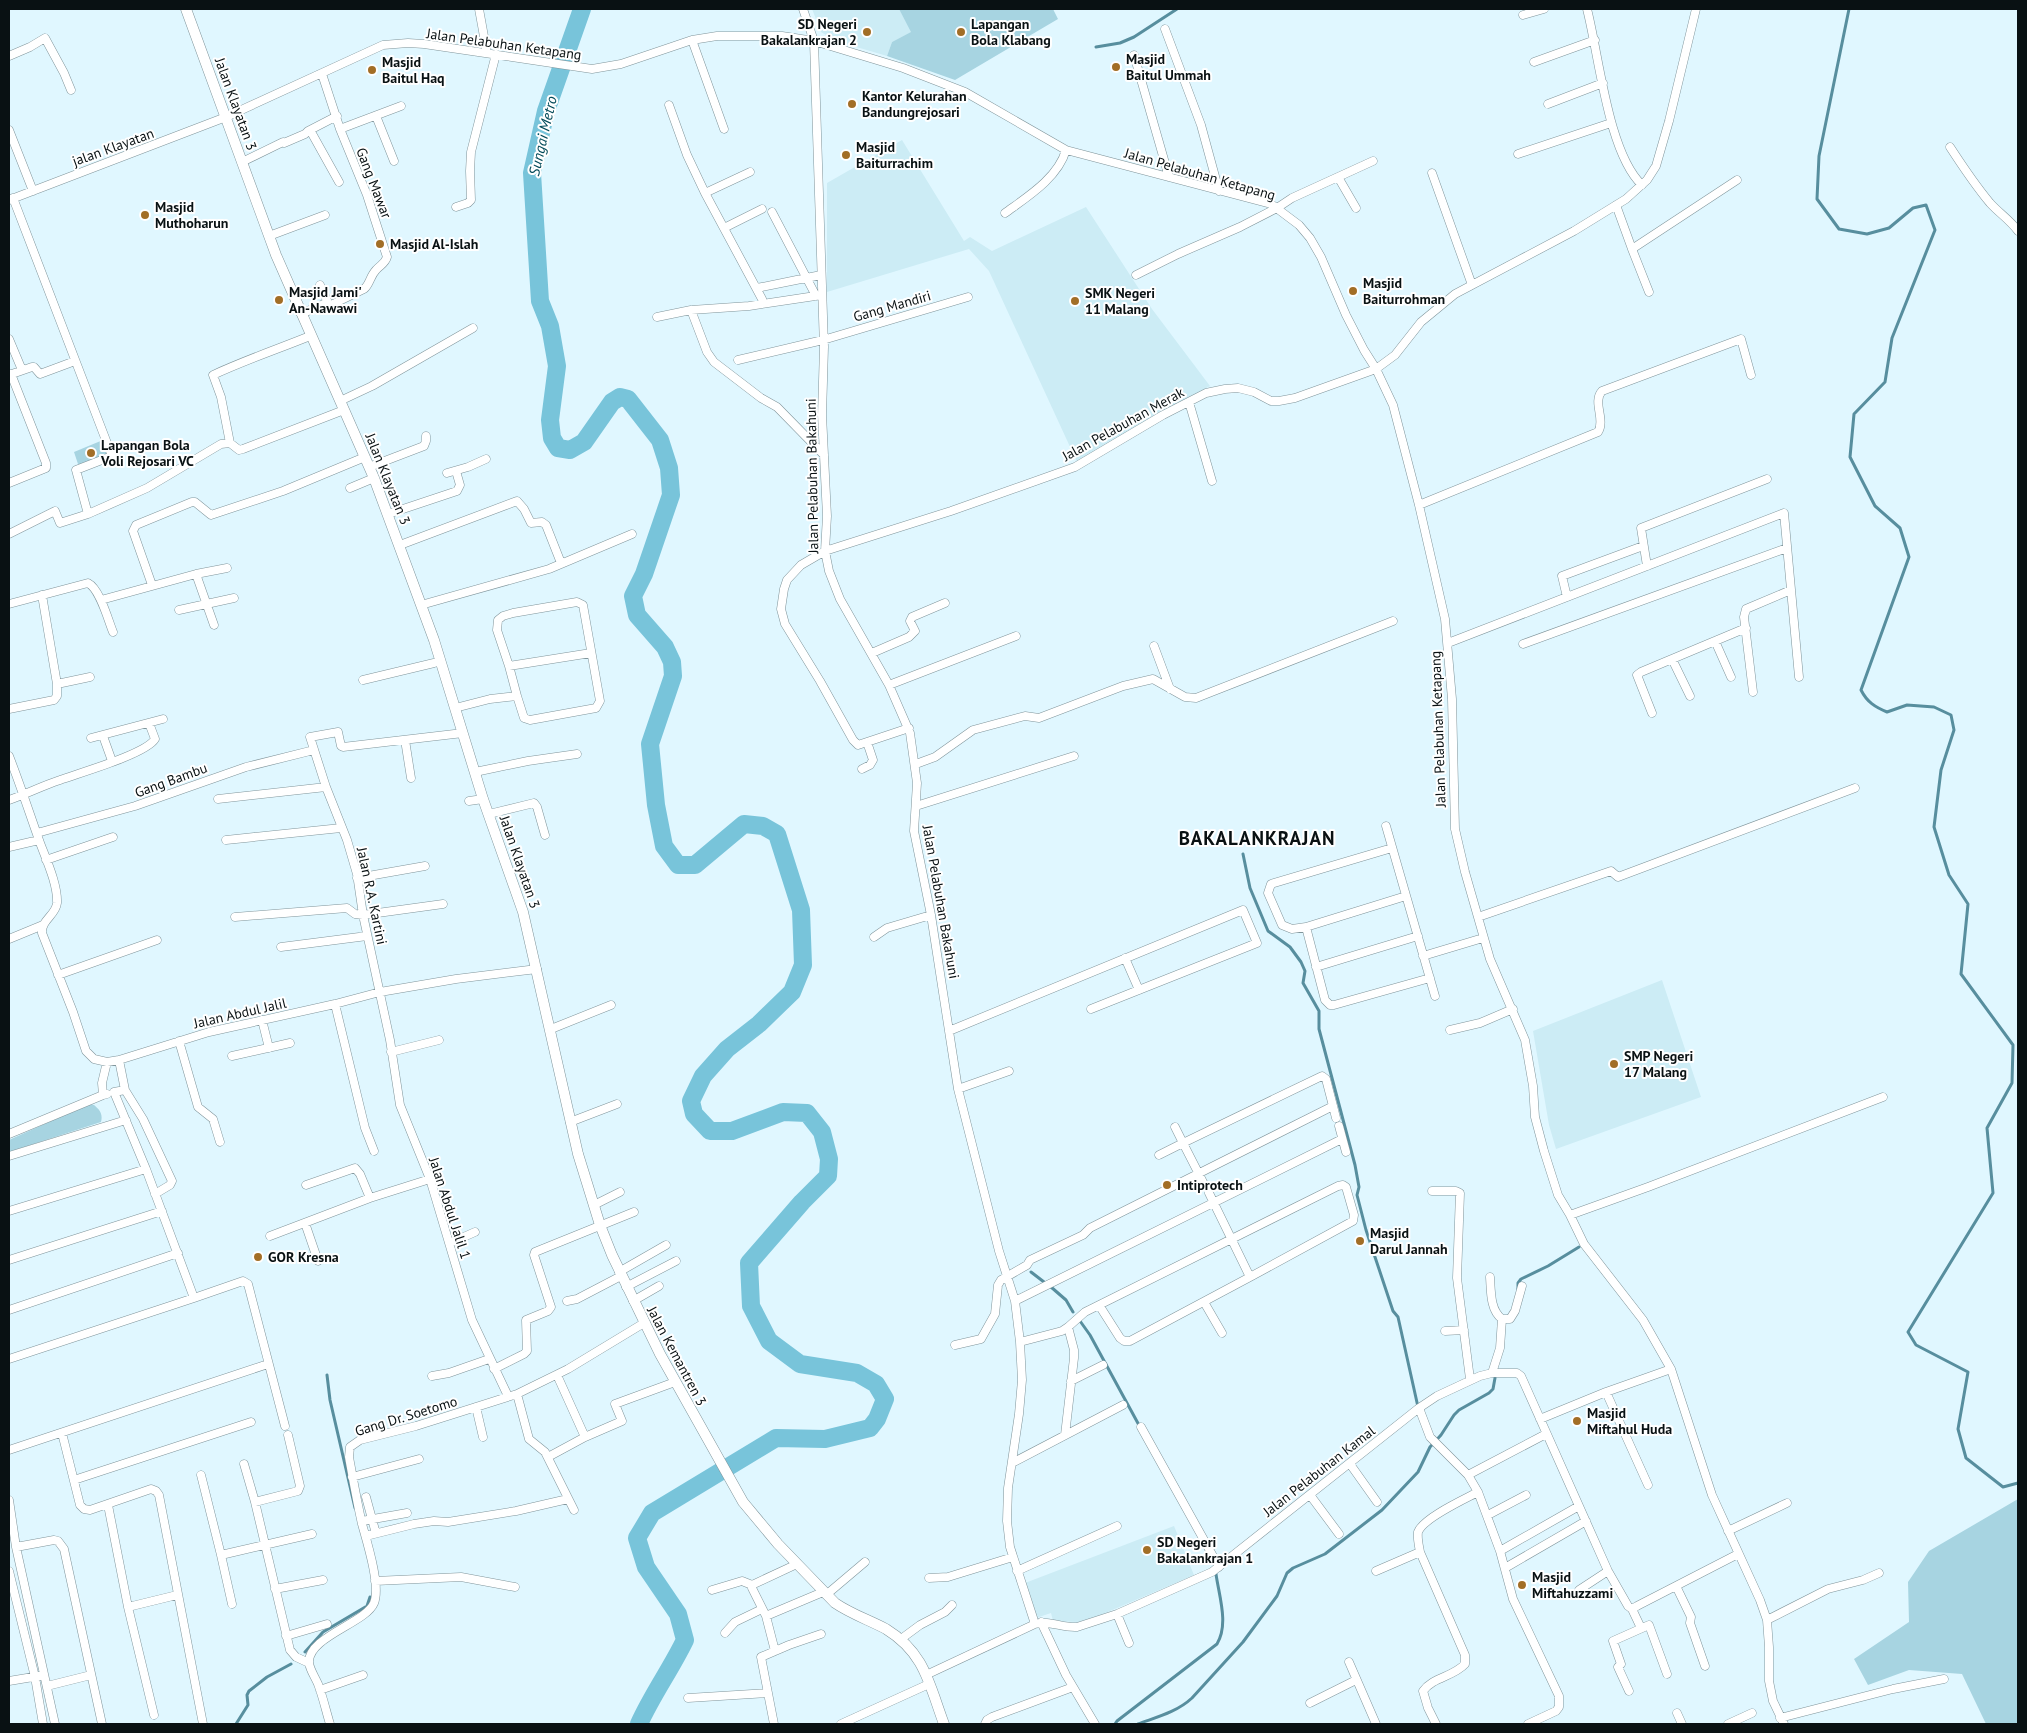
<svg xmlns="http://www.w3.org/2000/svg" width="2027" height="1733" font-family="'PT Sans',sans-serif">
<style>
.built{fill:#ccecf5}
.green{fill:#a7d4e1}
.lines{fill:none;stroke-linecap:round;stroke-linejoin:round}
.stream{stroke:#578e9e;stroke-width:3}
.river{stroke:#78c4da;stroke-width:18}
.minor-casing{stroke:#80959b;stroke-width:9}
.tertiary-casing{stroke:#80959b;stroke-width:11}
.minor{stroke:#fff;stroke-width:8}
.tertiary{stroke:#fff;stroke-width:10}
.poi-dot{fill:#a26e26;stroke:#fff;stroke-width:2}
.labels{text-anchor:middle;stroke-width:4;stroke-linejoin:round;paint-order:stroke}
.poi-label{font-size:14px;font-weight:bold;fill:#091113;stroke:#fff;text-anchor:start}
.street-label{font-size:14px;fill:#091113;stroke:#fff}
.water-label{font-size:15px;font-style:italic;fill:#024a59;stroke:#fff}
.district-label{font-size:19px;font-weight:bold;letter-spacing:1px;fill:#091113;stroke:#fff}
</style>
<rect width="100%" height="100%" fill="#e0f7ff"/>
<path class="built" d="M812,9h87l13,23 -20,10 -5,14 -51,-15 -15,-9z
M902,140l62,101 6,-4 22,14 94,-44 66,102 58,77 -133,76 -88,-191 -20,-22 -142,43v-109z
M1662,980l39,117 -145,52 -7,-24 -16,-94z
M1174,1526l20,49 -98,42 -18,5 -25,-1 -2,-8 -15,5 -11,-35z"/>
<path class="green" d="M899,9h154l5,10 -103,61 -68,-24 5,-14 19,-10z
M103,440l6,15 -30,12 -5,-15z
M89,1104l5,1c6,5 9,9 7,17l-92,30v-12z
M2018,1499v225h-32l-24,-50 -53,-4 -41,15 -14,-26 55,-37 -1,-40 21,-31z"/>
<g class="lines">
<path class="stream" d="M1849,9l-30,147 -2,43 22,30 28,5 22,-6 24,-20 13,-3 9,25 -43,108 -7,44 -31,32 -4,43 25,49 25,22 9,29 -48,133c6,12 14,17 26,22l20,-7 27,2 17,8 3,15 -13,40 -7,57 15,48 19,29 -7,70 52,71 -1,38 -25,45 6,65 -85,139 8,13 52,27 -10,57 8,29 37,29 15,-4
M1096,47l24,-4 14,-6 43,-28
M1243,854l7,34 18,43 22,16 11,15 4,9 -2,12 16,28v18l36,136 4,22 -2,8 9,35 27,81 5,6 20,90
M1031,1272l13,10
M1051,1287l15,13 7,12
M1518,1289v-6l3,-4 27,-13 31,-19
M1080,1321l10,14 50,92
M327,1375l3,25 25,108
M305,1652l18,-20 44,-26 3,-9
M236,1724l12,-19 -1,-10 2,-4 18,-14 24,-13
M1115,1724l2,-3 100,-77c12,-20 2,-48 -1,-70
M1138,1724c19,-7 39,-12 54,-26l51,-56 34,-46 10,-23 6,-5 32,-14 57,-44 36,-38 12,-25 11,-12 13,-20 5,-5 30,-17 4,-4 2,-11"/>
<path class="river" d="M582,9l-36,102 -14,62 8,128 10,25 7,40 -7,54 2,18 6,10 12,2 14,-8 28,-40 8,-5 8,2 32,41 9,28 2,27 -27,79 -11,22 4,19 28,32 7,15 1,14 -23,68 6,61 8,41 14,19h17l49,-41 19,2 14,8 24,76 2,55 -11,27 -33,32 -32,25 -24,27 -12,25 3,13 16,17h22l51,-19 24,1 15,19 7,27 -1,17 -26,26 -53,61 2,43 18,35 31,23 57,9 19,11 9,15 -8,20 -7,9 -45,11 -49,-1 -124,75 -15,25 9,29 32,47 7,26c-14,29 -33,55 -46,84"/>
<g class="minor-casing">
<path id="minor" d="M479,9l8,44
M803,9l11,32 10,306 -2,68 5,101 -2,35 4,20 11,28 49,86 21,48 7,50 -3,48 17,84 27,174 41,162 16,50 5,41 2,38 -3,34 -11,74 -1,33 3,26 25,77
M1587,9c12,46 21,144 55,176
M1523,15l21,-6
M1165,29l36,96 18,66
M692,40l32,89
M1134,55l35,122
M9,56l21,-9 15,-9 19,35 7,17
M1534,62l61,-22
M1548,104l55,-21
M669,105l18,50 18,38 57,106
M376,116l18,45
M340,129l61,-23
M9,130l24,61
M310,130l29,52
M1950,147c13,20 25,38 40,56 9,10 20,17 28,28
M1518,154l93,-31
M242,162l41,-20 1,1 21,-9 3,-3 29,-15
M1432,173l40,112
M1338,177l18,31
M705,193l45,-21
M13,198l99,258 -36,14 12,44
M9,200l217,-83 157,-72 25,-2 16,1 168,25 29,-5 71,-24 25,-4h65l32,5 89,27 62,24 101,58 205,54 28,21 11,13 11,19 25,58 18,35 12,19 17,36 26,100 26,114 7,80 3,130 10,43 25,87 35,81 8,46 2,31 9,34 14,44 12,20 14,29 59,76 28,49 41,126 48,105 7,20 2,27v34l4,20 11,23
M1616,205l16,44 105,-69
M456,207l12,-4 3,-3 -1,-29 1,-19 25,-98
M772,212l44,84
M1005,213c22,-16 53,-35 61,-63
M724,228l38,-19
M269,236l56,-21
M1632,249l17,43
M1136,275l42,-21 62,-27 37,-19 15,-10 81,-37
M320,285l9,20
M757,288l64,-13
M691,310l16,42 7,10 47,36 16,9 47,48
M301,314l23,-10 7,1 33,-16c6,-5 6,-13 12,-19 4,-5 9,-6 11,-13l-20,-62 -27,-66 -18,-55
M657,317l34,-7 58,-4 73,-11
M9,339l13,31
M738,360l85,-20 145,-43
M9,375l23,-8h2l6,7 35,-13
M340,401l32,-15 101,-58
M1189,402l23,79
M230,443l-9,-46 -8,-22c32,-15 65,-26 97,-39
M369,467l55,-21 2,-5v-5
M447,473l21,-6 18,-8
M9,483l37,-15v-5l-35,-89
M350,488l24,-10
M1419,505l179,-73c8,-12 -6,-30 4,-41l139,-52 10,36
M388,514l69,-23 3,-6 -4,-14
M9,534l46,-23 5,12 28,-9 59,-26 74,-44 9,-1 9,7 4,-1 101,-39
M400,545l117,-44 7,8 7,14 11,-1 4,3 15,38
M1647,566l-6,-38 126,-49
M196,574l18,51
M152,585l-19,-54 3,-6 56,-23h3l16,13 72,-24 82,-34
M42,595l15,89
M1567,597l-5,-21 81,-30
M101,600l95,-26 31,-6
M9,604l79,-21c12,6 20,37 25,49
M421,605l128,-36 83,-35
M179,610l55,-12
M1715,641l16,36
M1448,643l336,-130 15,164
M1523,644l264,-96
M1154,646l16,43
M872,653l37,-16 6,-6 -5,-10 2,-4 33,-14
M1672,659l18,37
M509,666l82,-13
M363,680l71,-17
M889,685l127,-49
M1753,692l-9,-75 2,-8 45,-19
M455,708l35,-9 27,-3 7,22 6,2 66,-12 4,-7 -17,-96 -6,-3 -64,11 -10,3 -5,4 -1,10 12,36 8,30
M9,709l45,-9 3,-4v-12l33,-7
M1652,713l-15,-38 4,-3 105,-44
M463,733l-120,14 -2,-1 -3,-14 -28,5 16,50 21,53 10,34 6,41 27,125 10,65 30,74 42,141 36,76
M103,736l9,25
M91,738l72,-19
M405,740l6,38
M867,742l-9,3 -5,-5 -33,-59 -35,-57 -4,-15 3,-20 3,-9 14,-15 24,-14 126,-40 124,-44 88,-52 43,-22 19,-4 13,-1 16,4 17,9h8l16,-3 81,-29 19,-14 26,-33 34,-28 119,-63 52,-32 21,-19 9,-14 13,-45 27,-112
M9,756c11,28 20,56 30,84 6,17 19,44 18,63 -1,12 -16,17 -15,30l31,79 13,39 8,8 13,3 12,-2 90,-28 126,-28 45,-12 76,-13 81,-10
M916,764l19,-7 38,-27 52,-14 14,2 84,-32 30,-7 32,18 11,1 197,-77
M862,769l8,-4 3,-5 -6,-18 42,-14
M475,772l53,-11 49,-7
M218,799l108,-12
M9,800c17,-6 33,-14 51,-20 19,-7 86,-26 95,-41l-6,-16
M469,801l14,-2
M916,806l158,-50
M489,814l45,-11 3,4 8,28
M1386,826l49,170
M37,833l98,-27 111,-39 68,-17
M226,840l115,-12
M9,847l30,-7
M1392,848l-121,36 -3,9 14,32 10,4 14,-2 19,73 5,5h4l96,-27
M46,860l67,-23
M357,878l68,-12
M235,917l112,-9 8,6 8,1 80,-11
M1478,917l133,-46 7,6 237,-89
M1306,927l100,-31
M874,937l13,-9 44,-13
M9,939l34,-14
M281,947l86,-11
M1423,956l60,-18
M1125,958l14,32
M1316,967l102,-31
M58,975l99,-35
M335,1004l30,124 9,23
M262,1020l7,28
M551,1029l60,-24
M1450,1030l30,-7 33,-14
M949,1031l294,-121 14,33 -166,66
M179,1041l19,66 15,12 7,23
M391,1052l48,-12
M232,1056l58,-13
M958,1089l51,-18
M125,1090l18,29 29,62 -2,4 -15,9
M107,1094l-4,1 -1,-12 5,-21
M570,1122l47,-18
M1339,1126l7,26
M9,1134l94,-39
M1159,1155l24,-12 -8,-16
M9,1156l117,-36
M306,1185l49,-17 5,6 10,24
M1205,1186l-22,-43 139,-67 4,3 7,27
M1432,1191h24l4,2 -3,85 13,101
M594,1205l26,-13
M9,1211l137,-42
M1570,1215l78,-28 235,-90
M305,1223l13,38
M270,1236l100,-38 60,-19
M450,1243l25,-11
M9,1260l153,-49
M619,1272l47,-27
M1490,1277c1,14 0,33 12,42h8l5,-8 7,-25
M626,1287l50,-26
M194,1298l49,-17 5,3 37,142
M567,1301l10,-2 44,-23
M633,1301l26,-15
M1015,1301l327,-162
M1204,1302l18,31
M1099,1305l21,33 4,3h6l120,-64 -41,-84
M9,1310l169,-57
M1445,1331l19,-1
M1020,1342l42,-11 6,-4 17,-15 253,-126 5,-1 3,2 8,28 -1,6 -103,56
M955,1345l26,-6 14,-25 3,-29 3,-5 26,-15 3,-5 53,-25 7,-7 243,-122 3,12
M9,1359l185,-61 -48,-129 -32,-77 11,-2 -6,-30
M494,1369l30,-15 3,-3 -1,-31 22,-9 3,-4 -17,-52 1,-3 99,-40
M1492,1373l8,-25 2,-29
M557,1375l28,62
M432,1376l17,-3 40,-14
M1071,1381l32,-16
M1606,1392l42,93
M517,1394l12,45 16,13 29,58
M476,1407l7,30
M1419,1408l11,29 38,38 10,17 22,59 13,48 46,97v11l-3,4 -28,13
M1540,1419l66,-27 65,-23
M1141,1427l78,140
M62,1433l18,72 4,4 6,1 61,-21 5,2 3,4 44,229
M1065,1435l9,-77v-8l-6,-23
M9,1450l259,-86
M548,1457l37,-20 37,-16 -7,-17 60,-22
M1012,1463l111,-58
M244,1464l11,38 35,148 6,7 13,6
M1350,1464l27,38
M201,1475l20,80 91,-21
M1468,1475l78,-41
M352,1477l67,-18
M74,1480l177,-58
M1310,1495l29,39
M366,1497l9,33
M9,1500l7,47 39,177
M255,1502l43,-11 2,-5 -12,-51
M108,1505l20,102 49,-12
M1488,1515l38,-20
M362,1521l45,-8
M1728,1531l59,-28
M366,1536l48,-12 20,-3 14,1 68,-11 52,-12
M16,1547l38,-7 4,1 6,8 38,175
M1500,1551l79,-45
M221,1555l11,49
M1505,1568l81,-47
M9,1571l26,106 8,47
M1017,1571l100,-45
M1376,1571l44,-19
M929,1578l19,-1 65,-20
M375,1581l86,-4 54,10
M1676,1586l15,31 -1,6 15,43
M275,1589l48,-9
M712,1590l30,-9 10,4
M1579,1590l29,-19
M826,1595l39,-33
M128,1607l26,108
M1632,1609l9,19
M1117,1614l12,29
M766,1616l57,-24
M1767,1620l61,-31 35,-9 16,-7
M1041,1622l25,53 29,49
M725,1633l10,-11 27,-13
M286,1636l41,-12
M901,1639l19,-14 25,-13 7,-7
M775,1651l-9,-35 -14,-28v-3l45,-21
M1349,1662l27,62
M926,1675l109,-51c14,-4 27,4 42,3l40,-13 95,-42 207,-164 18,-12 43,-20 12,-3h25l4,3 87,195 20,35 4,3 5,-3 101,-52
M9,1681l30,-5
M47,1686l44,-11
M320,1690l43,-15
M1629,1691l-11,-24 3,-3 -8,-23 36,-16 18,49
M688,1698l79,-5
M1310,1703l46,-23
M1677,1713l5,11
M1780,1718l113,-29 51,-10
M330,1724c-4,-13 -7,-27 -12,-40 -3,-7 -8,-14 -9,-21 -2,-26 57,-40 65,-60 7,-17 -7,-61 -12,-79 -5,-22 -9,-45 -13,-67l1,-10 10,-7 56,-14 101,-32 51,-25 76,-46
M774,1724l-13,-67 28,-12 32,-11
M841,1724l88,-40
M985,1724l2,-4 5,-3 81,-30
M1436,1724l-8,-16 -5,-17c10,-14 30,-14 42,-27v-9l-45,-103c-1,-6 -3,-14 -2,-20 5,-14 47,-33 60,-40
M1728,1724l24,-11"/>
</g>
<g class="tertiary-casing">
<path id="tertiary" d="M186,9l90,246 98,223 60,162 49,159 40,113 55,242 22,71 12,30 48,99 83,148 35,42 57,59c16,11 34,17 51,26 39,24 43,55 58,95"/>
</g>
<use href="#minor" class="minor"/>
<use href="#tertiary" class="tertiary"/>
</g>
<g class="poi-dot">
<circle cx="867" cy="32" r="5"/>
<circle cx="961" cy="32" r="5"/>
<circle cx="1116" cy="67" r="5"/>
<circle cx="372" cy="70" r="5"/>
<circle cx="852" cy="104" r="5"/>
<circle cx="846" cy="155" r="5"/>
<circle cx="145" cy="215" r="5"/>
<circle cx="380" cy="244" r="5"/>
<circle cx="1353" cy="291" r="5"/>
<circle cx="279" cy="300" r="5"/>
<circle cx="1075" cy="301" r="5"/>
<circle cx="91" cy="453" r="5"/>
<circle cx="1614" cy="1064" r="5"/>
<circle cx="1167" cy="1185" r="5"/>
<circle cx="1360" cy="1241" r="5"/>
<circle cx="258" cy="1257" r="5"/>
<circle cx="1577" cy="1421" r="5"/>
<circle cx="1147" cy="1550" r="5"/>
<circle cx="1522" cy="1585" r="5"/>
</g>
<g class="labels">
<g class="poi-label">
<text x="857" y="29" text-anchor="end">SD Negeri<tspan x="857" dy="16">Bakalankrajan 2</tspan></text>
<text x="971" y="29">Lapangan<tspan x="971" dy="16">Bola Klabang</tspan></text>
<text x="1126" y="64">Masjid<tspan x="1126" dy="16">Baitul Ummah</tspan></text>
<text x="382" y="67">Masjid<tspan x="382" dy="16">Baitul Haq</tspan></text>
<text x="862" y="101">Kantor Kelurahan<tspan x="862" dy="16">Bandungrejosari</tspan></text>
<text x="856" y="152">Masjid<tspan x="856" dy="16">Baiturrachim</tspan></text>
<text x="155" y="212">Masjid<tspan x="155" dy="16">Muthoharun</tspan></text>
<text x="390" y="249">Masjid Al-Islah</text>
<text x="1363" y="288">Masjid<tspan x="1363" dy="16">Baiturrohman</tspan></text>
<text x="289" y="297">Masjid Jami'<tspan x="289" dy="16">An-Nawawi</tspan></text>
<text x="1085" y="298">SMK Negeri<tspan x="1085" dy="16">11 Malang</tspan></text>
<text x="101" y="450">Lapangan Bola<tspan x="101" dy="16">Voli Rejosari VC</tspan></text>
<text x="1624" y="1061">SMP Negeri<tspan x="1624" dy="16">17 Malang</tspan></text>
<text x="1177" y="1190">Intiprotech</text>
<text x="1370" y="1238">Masjid<tspan x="1370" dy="16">Darul Jannah</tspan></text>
<text x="268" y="1262">GOR Kresna</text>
<text x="1587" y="1418">Masjid<tspan x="1587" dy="16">Miftahul Huda</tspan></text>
<text x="1157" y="1547">SD Negeri<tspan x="1157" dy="16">Bakalankrajan 1</tspan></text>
<text x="1532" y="1582">Masjid<tspan x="1532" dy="16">Miftahuzzami</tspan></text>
</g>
<g class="street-label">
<text transform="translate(504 44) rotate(8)" y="5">Jalan Pelabuhan Ketapang</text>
<text transform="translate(236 104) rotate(70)" y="5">Jalan Klayatan 3</text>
<text transform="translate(113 147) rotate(-20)" y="5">jalan Klayatan</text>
<text transform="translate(1200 174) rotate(16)" y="5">Jalan Pelabuhan Ketapang</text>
<text transform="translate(374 183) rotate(69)" y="5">Gang Mawar</text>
<text transform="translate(892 306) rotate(-16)" y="5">Gang Mandiri</text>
<text transform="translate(1123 424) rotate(-29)" y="5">Jalan Pelabuhan Merak</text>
<text transform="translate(812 476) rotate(-91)" y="5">Jalan Pelabuhan Bakahuni</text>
<text transform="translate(388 479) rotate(68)" y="5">Jalan Klayatan 3</text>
<text transform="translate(1438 729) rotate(-92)" y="5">Jalan Pelabuhan Ketapang</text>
<text transform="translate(171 780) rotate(-20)" y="5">Gang Bambu</text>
<text transform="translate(520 862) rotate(71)" y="5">Jalan Klayatan 3</text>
<text transform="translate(372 896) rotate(78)" y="5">Jalan R.A. Kartini</text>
<text transform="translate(941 902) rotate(80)" y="5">Jalan Pelabuhan Bakahuni</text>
<text transform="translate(240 1013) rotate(-13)" y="5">Jalan Abdul Jalil</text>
<text transform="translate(450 1208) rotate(72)" y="5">Jalan Abdul Jalil 1</text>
<text transform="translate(677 1356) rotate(62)" y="5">Jalan Kemantren 3</text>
<text transform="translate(406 1416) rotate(-17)" y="5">Gang Dr. Soetomo</text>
<text transform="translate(1319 1471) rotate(-38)" y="5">Jalan Pelabuhan Kamal</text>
</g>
<g class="water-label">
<text transform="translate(543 136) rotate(-77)" y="5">Sungai Metro</text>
</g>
<g class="district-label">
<text x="1257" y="845">BAKALANKRAJAN</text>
</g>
</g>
<rect width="2027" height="1733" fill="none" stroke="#091113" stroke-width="20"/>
</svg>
